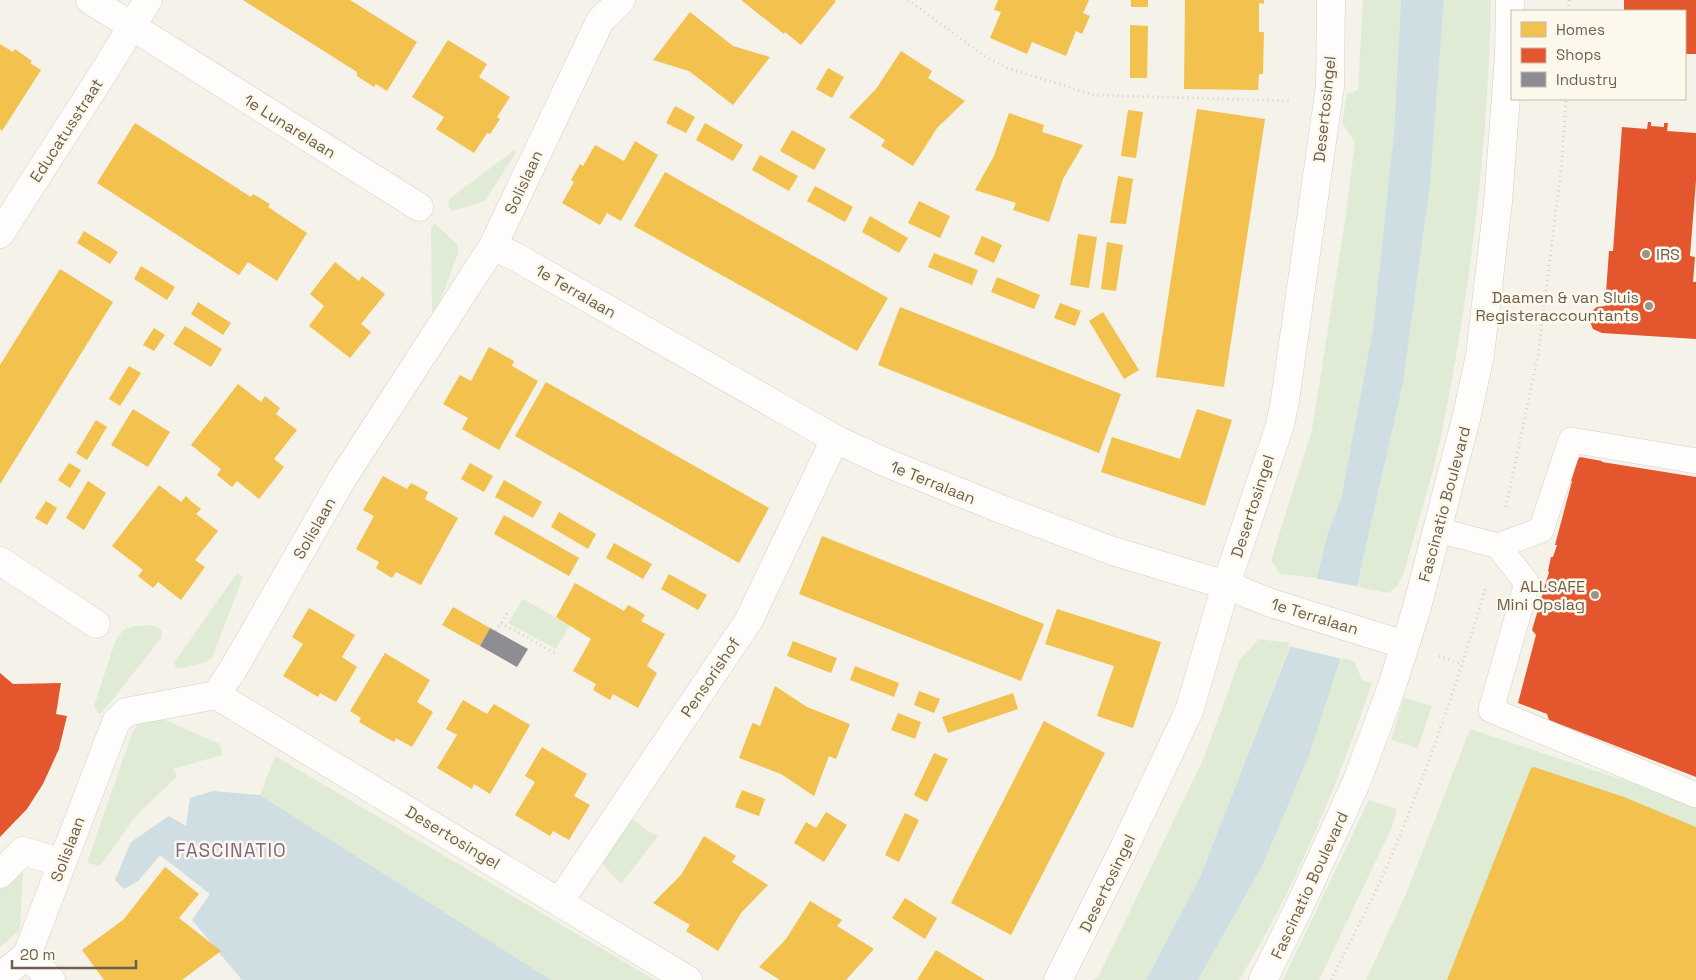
<svg xmlns="http://www.w3.org/2000/svg" width="1696" height="980" font-family="'Space Grotesk',sans-serif">
<style>
.green{fill:#e0ebd6}
.water{fill:#cedee3}
.pier{fill:#f5f2ea}
.homes{fill:#f2c14e}
.shops{fill:#e4572e}
.industry{fill:#8d8d92}
.lines{fill:none;stroke-linecap:round;stroke-linejoin:round}
.lane-casing{stroke:#d4cfc9;stroke-width:26}
.street-casing{stroke:#d4cfc9;stroke-width:29}
.secondary-casing{stroke:#d2cec5;stroke-width:29}
.path{stroke:#d6d1cb;stroke-width:3;stroke-dasharray:1 4;stroke-linecap:butt}
.lane{stroke:#fefdfc;stroke-width:25}
.street{stroke:#fefdfc;stroke-width:28}
.secondary{stroke:#fefdfc;stroke-width:28}
.poi-dot{fill:#9e9285;stroke:#fcf8ec;stroke-width:2}
.labels{text-anchor:middle;stroke-width:5;stroke-linejoin:round;paint-order:stroke}
.street-label{font-size:16px;fill:#6f5f4e;stroke:#fcf8ec}
.poi-label{font-size:16px;fill:#6f5f4e;stroke:#fcf8ec;text-anchor:end}
.quarter-label{font-size:19px;letter-spacing:1px;fill:#84668b;stroke:#fcf8ec}
</style>
<rect width="100%" height="100%" fill="#f5f2ea"/>
<path class="green" d="M1363,0h38l-7,132 -21,197 -32,170 -14,36 -10,43 -37,-4 -9,-14 41,-130 33,-210 10,-78 -13,-19 5,-29 11,-4z
M1444,0h47c-3,146 -21,293 -50,437 -10,44 -24,88 -36,132l-7,16 -9,8 -32,-6 46,-204 27,-198z
M516,149l-2,7 -29,44 -8,4 -25,7 -4,-5 1,-7z
M434,223l24,22v8l-21,57 -5,5 -1,-85z
M237,573l6,4 -31,81 -8,5 -27,6 -3,-6z
M523,599l47,26 -14,24 -48,-26z
M147,625l8,1 7,5 -1,7 -59,75h-4l-4,-7 21,-64c9,-16 14,-15 32,-17z
M1259,639l32,4 -91,234 -54,103h-53l5,-3 105,-217 37,-101z
M1341,657l14,5 7,18 10,3c-34,100 -77,207 -133,297h-41l65,-116 46,-108z
M1404,698l28,8 -14,42 -27,-8z
M150,718l13,1 57,25 2,11 -49,14 4,7 -42,41 -35,49 -13,-3 45,-130 8,-11z
M1470,729l226,75v176h-330l40,-86z
M275,756l380,224h-104l-291,-185z
M1369,800l28,9 -5,18 -73,153h-36z
M623,812l25,19 10,5 -37,48 -29,-31z
M20,867l3,5 -3,58 -20,17v-56z"/>
<path class="water" d="M1401,0h43l-14,185 -27,198 -62,274 -32,99 -46,108 -65,116h-52l54,-103 117,-299 10,-43 14,-36 32,-170 21,-197z
M213,791l47,4 291,185h-309l-50,-60 18,-26 -50,-39 -22,26 -14,8 -9,-9 16,-38 38,-26 17,10 4,-28z"/>
<path class="pier" d="M1314,578l46,9 -17,72 -55,-13z"/>
<path class="homes" d="M243,0h107l67,42 -30,49 -11,-7 -2,3 -17,-11v-4z
M741,0h93l2,1 -35,44 -16,-13 -1,2z
M998,0h91l-6,13 7,3 -8,18 -6,-3 -10,25 -34,-14 -5,12 -37,-16 11,-26 -7,-2z
M1131,0h17v7h-17z
M1185,0h79v4l-5,-1v29h5l-1,42h-4l-1,16 -74,-1z
M690,12l43,34 37,11 -37,48 -44,-34 -36,-11z
M1130,25l18,1 -1,52h-17z
M448,40l39,24 -8,13 31,20 -13,20 3,2 -10,15 -3,-1 -13,20 -38,-24 8,-12 -32,-20z
M0,44l13,8 2,-3 17,12 -2,2 11,7 -39,61 -2,-2z
M901,51l31,20 -4,7 37,23 -28,27 -24,38 -32,-20 4,-6 -36,-23 27,-28z
M828,68l16,9 -12,21 -16,-9z
M675,106l20,11 -9,16 -20,-10z
M1197,109l68,10 -41,268 -68,-10z
M1128,110l15,2 -7,46 -15,-2z
M1009,113l35,12 -2,7 41,13 -20,34 -14,43 -36,-12 3,-7 -41,-13 19,-34z
M135,123l116,74 2,-3 17,10 -2,3 39,26 -30,48 -29,-19 -9,13 -142,-92z
M705,123l38,22 -10,16 -37,-21z
M792,130l34,19 -12,21 -34,-19z
M635,141l23,14 -37,66 -14,-8 -7,12 -38,-22 12,-21 -3,-2 9,-16 3,2 12,-21 29,16z
M760,155l38,21 -9,15 -37,-21z
M665,172l223,126 -31,53 -223,-125z
M1118,176l15,3 -7,45 -16,-1z
M815,186l38,21 -8,15 -38,-21z
M919,201l31,15 -10,22 -32,-15z
M870,216l38,22 -9,15 -37,-21z
M84,231l34,21 -8,12 -33,-21z
M1078,234l19,3 -8,51 -19,-3z
M982,236l20,9 -8,18 -20,-9z
M1107,242l16,3 -7,46 -15,-2z
M934,253l44,17 -6,15 -44,-18z
M335,262l24,19 3,-5 23,18 -24,30 10,8 -21,26 -41,-32 15,-20 -14,-12z
M141,266l34,21 -8,13 -33,-21z
M60,269l53,33 -113,182v-119z
M997,277l43,18 -6,14 -43,-17z
M198,302l33,21 -8,12 -32,-21z
M1060,303l21,8 -6,15 -21,-8z
M900,307l221,87 -22,59 -221,-88z
M1103,312l36,58 -15,9 -35,-58z
M185,326l37,23 -11,18 -38,-23z
M154,328l11,7 -11,16 -11,-6z
M489,347l25,14 -2,5 26,15 -39,69 -37,-21 6,-11 -25,-14 17,-29 11,6z
M129,366l12,7 -21,33 -11,-7z
M546,382l223,126 -30,55 -224,-127z
M238,384l23,18 4,-6 15,12 -4,6 21,16 -23,29 10,8 -25,32 -22,-18 -5,6 -15,-12 4,-6 -30,-24z
M133,409l37,23 -22,35 -37,-22z
M1197,409l35,11 -27,86 -104,-34 11,-35 68,22z
M96,420l11,7 -20,33 -11,-7z
M69,463l12,7 -11,18 -12,-8z
M470,463l23,13 -9,16 -23,-13z
M383,476l24,13 4,-6 17,9 -3,7 33,19 -37,67 -25,-13 -4,6 -5,-3 -11,-7 3,-6 -23,-13 18,-33 -11,-6z
M504,480l38,22 -9,16 -38,-21z
M88,481l18,12 -22,37 -18,-12z
M159,485l22,17 5,-6 5,5 10,8 -5,5 22,17 -23,29 10,7 -24,33 -23,-18 -5,6 -15,-12 5,-6 -31,-24z
M46,501l11,7 -10,17 -12,-7z
M559,512l37,22 -8,15 -37,-22z
M504,515l75,43 -10,18 -75,-42z
M822,536l222,88 -23,57 -222,-87z
M614,543l38,21 -9,15 -37,-21z
M669,574l38,21 -9,15 -37,-21z
M575,583l49,28 4,-6 6,3 11,7 -4,6 24,13 -18,32 10,7 -19,35 -25,-14 -3,6 -17,-10 3,-6 -23,-13 18,-32 -35,-22z
M453,607l37,21 -10,18 -38,-21z
M309,608l46,27 -13,22 15,10 -21,35 -16,-9 -2,4 -35,-21 20,-32 -11,-7z
M1057,609l104,33 -28,86 -36,-12 17,-50 -69,-22z
M793,641l44,17 -6,15 -44,-17z
M385,653l45,27 -13,22 16,10 -21,35 -16,-9 -2,4 -11,-6 -24,-14 2,-4 -11,-7z
M855,666l44,17 -5,14 -44,-17z
M775,686l32,21 43,17 -14,35 -7,-3 -15,40 -33,-22 -42,-16 13,-34 1,-1 7,3z
M919,691l21,8 -6,14 -20,-8z
M1013,693l5,16 -70,24 -6,-16z
M463,700l24,14 7,-10 36,21 -40,69 -16,-10 -2,5 -35,-21 20,-33 -11,-6z
M898,713l23,9 -6,17 -24,-9z
M1044,721l61,32 -94,182 -60,-32z
M542,747l45,27 -13,22 16,9 -21,35 -16,-9 -3,5 -35,-21 20,-33 -10,-6z
M934,753l14,6 -21,43 -13,-7z
M1534,767l90,30 72,30v153h-249l84,-212z
M742,790l23,9 -6,17 -24,-9z
M826,812l21,13 -23,37 -30,-19 12,-21 10,6z
M905,813l14,7 -20,42 -14,-7z
M704,836l32,20 -4,6 36,23 -27,28 -23,38 -32,-20 4,-6 -37,-22 28,-28z
M165,867l34,27 -20,24 42,33 -39,29h-78l-22,-30 41,-30z
M905,898l32,20 -12,21 -33,-21z
M810,901l32,19 -5,6 37,23 -28,31h-66l-21,-13 27,-28z
M936,950l49,30h-68z"/>
<path class="shops" d="M1624,0h72v54h-11v-43h-61z
M1648,122h3v4l13,1v-4h4l-1,8 29,2v48l-6,75 5,1 -2,25h3v57l-94,-6 -9,-4 -3,-7v-5l3,-7 4,-3 8,-1 4,-55h4l9,-124 25,2z
M1580,457l22,4v1l94,15v300l-147,-57 -2,-6 -29,-11 18,-68 -4,-5 17,-58 -1,-1 3,-14h2l4,-12h-2l17,-64h-1l6,-21z
M0,673l13,11 48,-1 -5,31 11,2 -8,33 -16,35 -16,25 -27,28z"/>
<path class="industry" d="M490,628l38,21 -11,18 -37,-21z"/>
<g class="lines">
<g class="lane-casing">
<path id="lane" d="M1438,530l60,16 43,-16 30,-90 125,21
M1498,546l29,37 -36,127 205,85"/>
</g>
<g class="street-casing">
<path id="street" d="M90,0l329,207
M0,234l102,-159 46,-75
M493,246l23,11 319,182 52,24 114,46 112,42 113,34 45,18 134,42
M0,561l96,63
M216,695l472,285
M0,874l23,-23 39,12
M560,901l189,-281 86,-181
M27,955l24,25
M0,977l27,-22 89,-233 10,-10 90,-17 18,-27 108,-189 151,-233 107,-225 21,-21
M1058,980l67,-134 64,-135 37,-126 54,-160 5,-25 45,-314 1,-86"/>
</g>
<g class="secondary-casing">
<path id="secondary" d="M1263,980l39,-79 54,-118 34,-91 26,-81 51,-196 13,-60 18,-153 11,-146 1,-56"/>
</g>
<path class="path" d="M908,0l78,57 21,11 87,27 198,6
M1569,0v11
M1506,507l32,-152 24,-194 4,-62
M501,623l54,30
M496,631l13,-21
M1439,656l23,8
M1331,980c20,-41 42,-81 60,-123 37,-88 68,-179 95,-271"/>
<use href="#lane" class="lane"/>
<use href="#street" class="street"/>
<use href="#secondary" class="secondary"/>
</g>
<g class="poi-dot">
<circle cx="1646" cy="254" r="5"/>
<circle cx="1649" cy="306" r="5"/>
<circle cx="1595" cy="595" r="5"/>
</g>
<g class="labels">
<g class="street-label">
<text transform="translate(1324 109) rotate(-84)" y="6">Desertosingel</text>
<text transform="translate(290 126) rotate(32)" y="6">1e Lunarelaan</text>
<text transform="translate(66 130) rotate(-57)" y="6">Educatusstraat</text>
<text transform="translate(523 182) rotate(-65)" y="6">Solislaan</text>
<text transform="translate(576 291) rotate(30)" y="6">1e Terralaan</text>
<text transform="translate(933 482) rotate(22)" y="6">1e Terralaan</text>
<text transform="translate(1444 504) rotate(-75)" y="6">Fascinatio Boulevard</text>
<text transform="translate(1252 506) rotate(-72)" y="6">Desertosingel</text>
<text transform="translate(314 528) rotate(-60)" y="6">Solislaan</text>
<text transform="translate(1315 616) rotate(17)" y="6">1e Terralaan</text>
<text transform="translate(710 677) rotate(-56)" y="6">Pensorishof</text>
<text transform="translate(453 837) rotate(31)" y="6">Desertosingel</text>
<text transform="translate(67 849) rotate(-69)" y="6">Solislaan</text>
<text transform="translate(1107 883) rotate(-64)" y="6">Desertosingel</text>
<text transform="translate(1309 885) rotate(-65)" y="6">Fascinatio Boulevard</text>
</g>
<g class="poi-label">
<text x="1656" y="260" text-anchor="start">IRS</text>
<text x="1639" y="303">Daamen &amp; van Sluis<tspan x="1639" dy="18">Registeraccountants</tspan></text>
<text x="1585" y="592">ALLSAFE<tspan x="1585" dy="18">Mini Opslag</tspan></text>
</g>
<g class="quarter-label">
<text x="231" y="857">FASCINATIO</text>
</g>
</g>
<rect x="1511" y="10" width="175" height="90" fill="#fcf8ec" stroke="#c4bbad"/>
<rect x="1521" y="22" width="25" height="15" fill="#f2c14e" stroke="#c4bbad"/>
<text x="1556" y="35" font-size="15" fill="#6f5f4e">Homes</text>
<rect x="1521" y="48" width="25" height="15" fill="#e4572e" stroke="#c4bbad"/>
<text x="1556" y="60" font-size="15" fill="#6f5f4e">Shops</text>
<rect x="1521" y="72" width="25" height="15" fill="#8d8d92" stroke="#c4bbad"/>
<text x="1556" y="85" font-size="15" fill="#6f5f4e">Industry</text>
<path d="M12 960v8h124v-8" fill="none" stroke="#6f5f4e" stroke-width="2.5"/>
<text x="20" y="960" font-size="15" fill="#6f5f4e" stroke="#fcf8ec" stroke-width="4" paint-order="stroke">20 m</text>
</svg>
